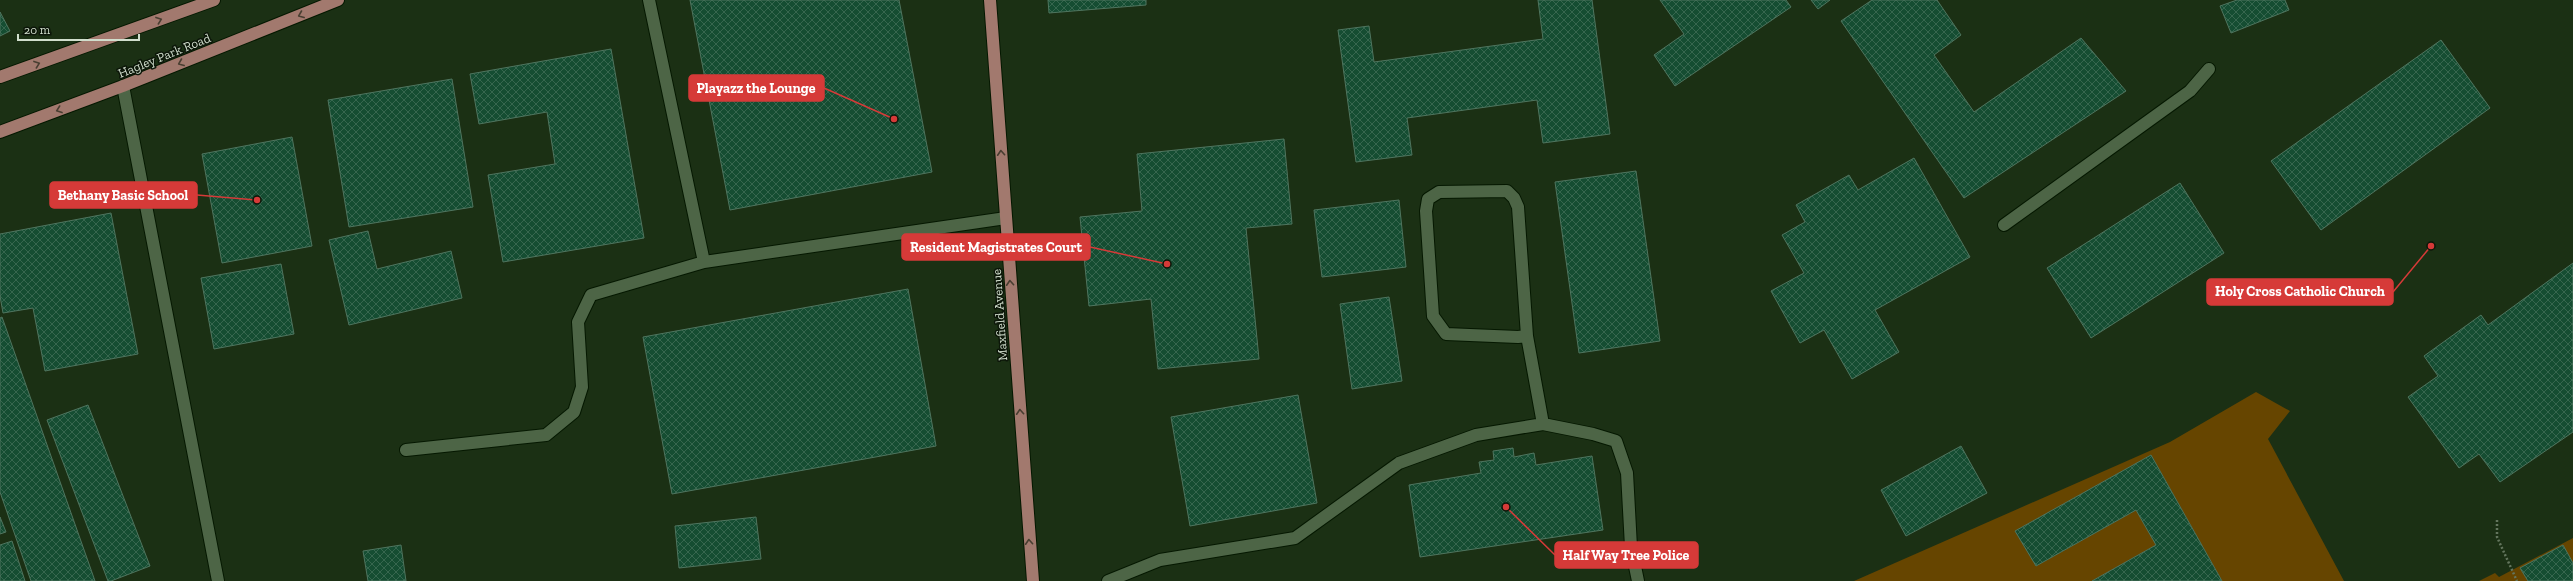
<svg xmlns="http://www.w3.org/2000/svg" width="2573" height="581" font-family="'Zilla Slab',serif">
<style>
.park{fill:#664500}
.building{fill:url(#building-cross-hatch);stroke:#4f755f}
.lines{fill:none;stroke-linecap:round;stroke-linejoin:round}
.minor-casing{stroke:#051801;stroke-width:14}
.major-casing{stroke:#051801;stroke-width:14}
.path{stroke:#63755d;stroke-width:2.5;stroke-dasharray:2 2;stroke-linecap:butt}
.minor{stroke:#4d6546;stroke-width:12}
.major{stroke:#a2796e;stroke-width:12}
.oneway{stroke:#483e31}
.labels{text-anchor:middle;stroke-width:3;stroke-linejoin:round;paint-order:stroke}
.street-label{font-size:13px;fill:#d1decd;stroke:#0c1609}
.leader{fill:none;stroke:#d63a38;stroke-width:1.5}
.callout-dot{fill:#d63a38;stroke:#0c1609;stroke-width:1.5}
.callout{fill:#d63a38;stroke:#d63a38;stroke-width:1.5}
.callout-label{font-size:14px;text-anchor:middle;font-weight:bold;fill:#fff}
</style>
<defs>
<pattern id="building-cross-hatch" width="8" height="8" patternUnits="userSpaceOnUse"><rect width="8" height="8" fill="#154d32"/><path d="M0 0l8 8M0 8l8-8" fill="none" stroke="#36664e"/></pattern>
</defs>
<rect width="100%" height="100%" fill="#1b3014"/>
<path class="park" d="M2256,392l34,19 -22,28 76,142h-122l-71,-126 -135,76 20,35 100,-56 20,35 -64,36h-238l316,-139z
M2573,538v43h-94l16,-8 4,4z"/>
<path class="building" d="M690,0h209l33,172 -202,38z
M1048,0h98v5l-97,8z
M1538,0h54l18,134 -67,9 -6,-43 -130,18 5,37 -56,7 -18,-132 31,-4 5,36 169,-23z
M1660,0h126l5,7 -116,79 -21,-31 30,-21z
M1811,0h19l-12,9z
M1872,0h65l24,35 -27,20 40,57 107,-74 45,53 -162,107 -123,-177z
M2237,0h48l4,10 -58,23 -11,-27z
M0,12l10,19 -10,5z
M2441,40l49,68 -169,122 -50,-69z
M611,49l33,189 -141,24 -15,-87 67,-11 -8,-52 -68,12 -9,-50z
M452,79l21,128 -124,20 -21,-127z
M292,137l20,109 -90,17 -20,-109z
M1284,139l8,85 -46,4 13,131 -101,10 -7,-70 -62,7 -9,-89 62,-6 -5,-57z
M1914,158l56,99 -95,53 24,42 -47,27 -28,-49 -24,13 -29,-52 33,-18 -22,-38 23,-13 -9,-17 53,-30 9,15z
M1636,171l24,170 -81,12 -24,-171z
M2180,183l44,70 -133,85 -44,-70z
M1399,200l7,67 -84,10 -8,-67z
M111,213l27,141 -93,17 -12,-63 -30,5 -3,-17v-62z
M368,231l9,38 74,-18 11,47 -113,27 -20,-85z
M2573,263v169l-73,50 -21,-28 -20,14 -51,-71 30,-21 -14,-20 57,-41 7,10z
M281,264l13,70 -80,15 -13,-71z
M908,289l28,157 -264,48 -29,-157z
M1389,297l13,84 -50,8 -12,-85z
M2,317l93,264h-64l-31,-89v-174z
M1298,395l19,108 -127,23 -19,-109z
M88,405l62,161 -39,15h-3l-61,-161z
M1961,446l26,47 -81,43 -25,-46z
M1513,448l1,9 20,-4 2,12 56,-9 11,74 -183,27 -11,-72 72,-12 -2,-11 15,-2 -1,-9z
M2151,455l71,126h-130l64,-36 -20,-35 -100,56 -21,-35z
M0,517l6,15 -6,2z
M756,517l5,42 -82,9 -4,-42z
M12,541l13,40h-25v-36z
M401,545l5,36h-38l-5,-30z
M2563,545l10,18v18h-45l-8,-13z"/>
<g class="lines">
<g class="minor-casing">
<path id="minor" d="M123,86l95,495
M2004,225l186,-134 19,-22
M704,262l302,-44
M1527,336l-9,1 -72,-3 -13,-18 -7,-105 2,-12 11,-7 68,-1 7,7 4,9 9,129 16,88
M406,450l140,-15 28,-23 8,-25 -4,-65 13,-27 113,-33 -55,-262
M1108,581l52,-21 135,-22 104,-75 77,-28 67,-11 50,10 23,7 11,32 4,74 7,34"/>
</g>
<g class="major-casing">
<path id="major" d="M990,0l43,581
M0,77l214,-77
M0,132l123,-46 215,-86"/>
</g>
<path class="path" d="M2497,520v17l20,44"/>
<use href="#minor" class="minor"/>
<use href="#major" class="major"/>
</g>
<defs><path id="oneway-chevron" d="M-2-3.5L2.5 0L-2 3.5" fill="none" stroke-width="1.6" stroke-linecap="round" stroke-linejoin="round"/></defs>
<g class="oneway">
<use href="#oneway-chevron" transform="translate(301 15) rotate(158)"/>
<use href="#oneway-chevron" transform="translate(159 20) rotate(-20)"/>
<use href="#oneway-chevron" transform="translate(181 63) rotate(158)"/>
<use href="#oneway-chevron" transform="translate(37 64) rotate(-20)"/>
<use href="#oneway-chevron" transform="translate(59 110) rotate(160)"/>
<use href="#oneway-chevron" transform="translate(1001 153) rotate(-94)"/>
<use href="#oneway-chevron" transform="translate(1010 283) rotate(-94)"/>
<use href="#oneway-chevron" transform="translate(1020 412) rotate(-94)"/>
<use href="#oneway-chevron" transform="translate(1029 542) rotate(-94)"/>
</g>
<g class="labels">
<g class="street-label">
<text transform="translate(164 55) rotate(-22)" y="5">Hagley Park Road</text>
<text transform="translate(999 315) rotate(-94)" y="5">Maxfield Avenue</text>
</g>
</g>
<path class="leader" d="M894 119L824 88M257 200L197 195M1167 264L1090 247M2431 246L2393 292M1506 507L1555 555"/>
<g class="callout-dot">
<circle cx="894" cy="119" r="4"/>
<circle cx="257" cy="200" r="4"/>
<circle cx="1167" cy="264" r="4"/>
<circle cx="2431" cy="246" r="4"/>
<circle cx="1506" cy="507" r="4"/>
</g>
<g class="callout">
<rect x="689" y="75" width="135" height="26" rx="4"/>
<rect x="50" y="182" width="147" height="26" rx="4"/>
<rect x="902" y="234" width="188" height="26" rx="4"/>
<rect x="2207" y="279" width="186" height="26" rx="4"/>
<rect x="1555" y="542" width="143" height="26" rx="4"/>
</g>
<g class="callout-label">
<text x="756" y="93">Playazz the Lounge</text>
<text x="123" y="200">Bethany Basic School</text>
<text x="996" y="252">Resident Magistrates Court</text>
<text x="2300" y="296">Holy Cross Catholic Church</text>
<text x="1626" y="560">Half Way Tree Police</text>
</g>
<path d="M18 34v6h121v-6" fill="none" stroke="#d1decd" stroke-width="2"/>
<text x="24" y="34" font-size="12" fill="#d1decd" stroke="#0c1609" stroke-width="3" paint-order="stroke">20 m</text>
</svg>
